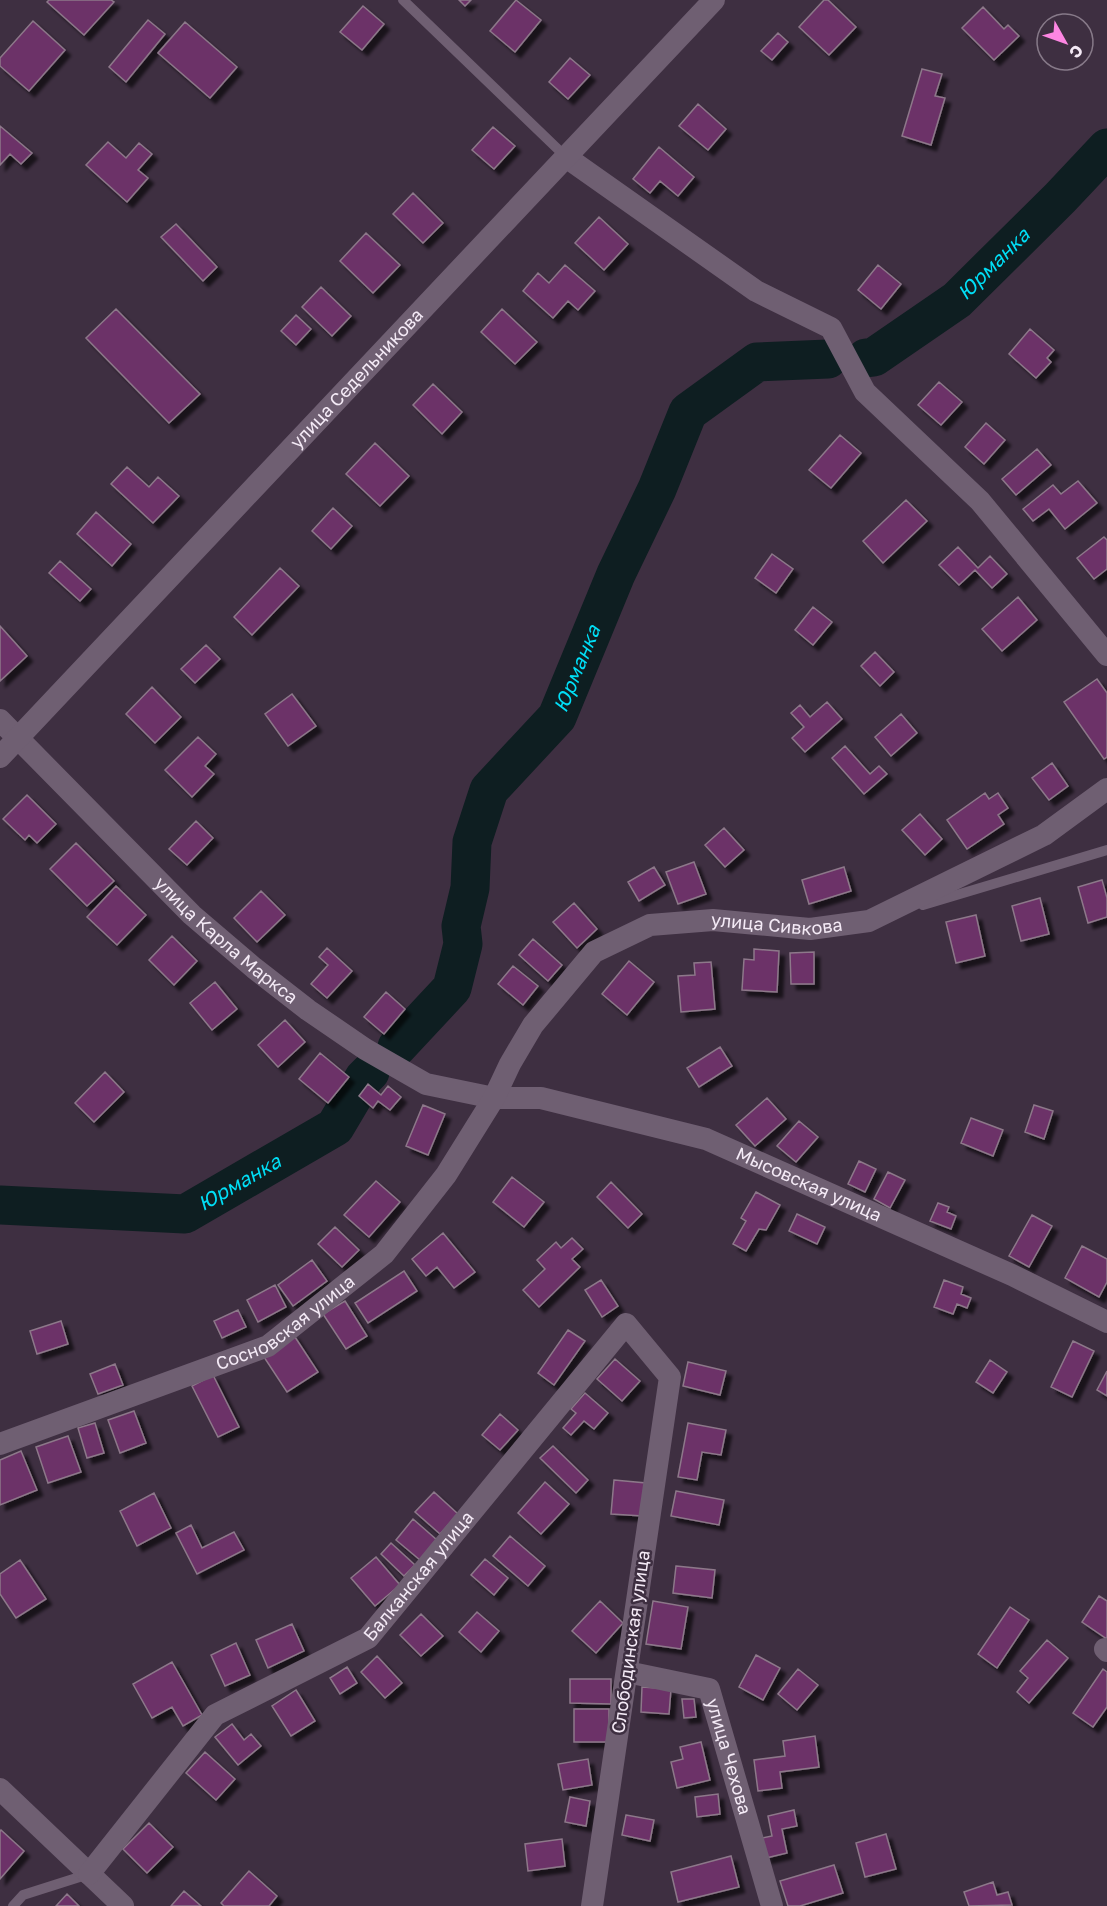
<svg xmlns="http://www.w3.org/2000/svg" width="1107" height="1906" font-family="'Golos Text',sans-serif">
<style>
.lines{fill:none;stroke-linecap:round;stroke-linejoin:round}
.river{stroke:#0e1e21;stroke-width:39}
.building{fill:#6c3167;stroke:#8d788a;stroke-width:1.5;filter:url(#shadow)}
.lane{stroke:#6f5f72;stroke-width:10}
.street{stroke:#6f5f72;stroke-width:22}
.labels{text-anchor:middle;stroke-width:5;stroke-linejoin:round;paint-order:stroke}
.street-label{font-size:18px;fill:#f4eaf6;stroke:#3e2f41}
.water-label{font-size:20px;font-style:italic;fill:#01def5;stroke:#3e2f41}
</style>
<defs>
<filter id="shadow"><feDropShadow dx="5.5" dy="5.5" stdDeviation="1.5" flood-color="#0009"/></filter>
</defs>
<rect width="100%" height="100%" fill="#3e2f41"/>
<g class="lines">
<g class="river">
<path id="s1" d="M866,358l8,-1 83,-57 103,-102 47,-50"/>
<path id="s2" d="M397,1047l55,-59 11,-44 -2,-18 9,-38 2,-46 17,-52 68,-73 59,-143 41,-85 31,-77 69,-50 71,-3"/>
<path id="s3" d="M0,1205l185,9 150,-87 29,-49 6,-6"/>
</g>
</g>
<path class="building" d="M49,0h62l3,2 -30,33 -37,-33z
M459,0h12l-6,6z
M516,0l25,20 -26,32 -25,-21z
M824,0h4l28,27 -27,28 -30,-28z
M363,6l21,18 -22,26 -22,-18z
M983,7l21,22 4,-4 11,11 -25,24 -32,-32z
M148,20l17,14 -39,48 -17,-15z
M33,21l32,29 -36,41 -29,-25v-8z
M185,22l52,45 -27,31 -52,-45z
M778,33l10,9 -16,18 -11,-9z
M570,58l20,17 -22,24 -19,-17z
M922,69l20,5 -7,22 10,2 -14,47 -29,-9z
M698,104l28,25 -18,21 -29,-24z
M0,126l32,27 -11,11 -11,-10 -10,11z
M493,127l22,19 -21,23 -22,-19z
M108,142l18,16 13,-15 13,11 -14,16 10,8 -21,24 -41,-37z
M659,147l35,30 -16,19 -18,-15 -10,12 -17,-14z
M413,193l30,30 -20,20 -30,-29z
M599,217l29,27 -24,26 -29,-27z
M176,224l41,43 -14,14 -42,-44z
M366,233l34,32 -27,28 -33,-32z
M565,265l30,26 -17,19 -10,-9 -15,17 -30,-27 15,-18 11,10z
M878,265l23,19 -20,25 -23,-19z
M321,287l30,29 -19,20 -30,-29z
M116,309l84,85 -31,29 -83,-85z
M502,309l35,33 -22,22 -34,-32z
M296,315l15,14 -15,16 -15,-14z
M1030,329l24,21 -7,8 4,4 -15,16 -27,-24z
M939,382l23,20 -21,23 -23,-20z
M433,384l29,28 -20,22 -29,-29z
M986,423l19,17 -21,24 -19,-17z
M840,435l21,18 -30,35 -22,-18z
M375,443l34,33 -29,30 -34,-32z
M1037,449l14,16 -35,30 -14,-16z
M127,467l22,20 9,-10 21,19 -26,27 -42,-39z
M1078,481l19,22 -32,26 -16,-20 -16,12 -10,-12 30,-24 8,9z
M906,500l21,21 -44,42 -20,-22z
M333,508l19,18 -21,23 -19,-18z
M96,512l35,32 -19,22 -35,-32z
M1104,537l3,3v29l-13,10 -17,-21z
M958,547l20,21 12,-12 17,18 -15,14 -17,-18 -16,15 -20,-20z
M772,554l21,15 -17,24 -21,-15z
M60,561l31,28 -11,12 -31,-28z
M280,568l19,18 -47,49 -18,-18z
M1018,597l19,23 -35,31 -20,-22z
M813,607l19,15 -19,23 -18,-15z
M0,626l27,30 -27,25z
M206,645l14,14 -25,24 -14,-14z
M875,652l19,20 -14,14 -19,-20z
M1097,679l10,14v64l-3,2 -40,-57z
M152,687l29,30 -26,26 -29,-29z
M292,694l24,32 -28,20 -23,-32z
M827,702l15,17 -37,33 -13,-14 12,-11 -13,-14 9,-8 10,12z
M901,714l16,19 -26,23 -16,-19z
M198,737l18,17 -11,12 9,8 -22,23 -27,-27z
M845,746l25,28 9,-8 8,8 -23,20 -32,-36z
M1052,763l16,23 -19,14 -17,-22z
M985,793l4,6 9,-6 10,15 -10,7 6,9 -37,25 -20,-29z
M27,795l29,29 -19,19 -8,-8 -4,5 -22,-21z
M920,814l22,25 -17,16 -23,-25z
M196,821l17,17 -26,27 -18,-16z
M724,828l20,22 -19,17 -20,-22z
M76,843l38,38 -27,25 -37,-37z
M694,862l12,32 -28,10 -12,-32z
M654,867l11,18 -26,16 -11,-19z
M844,867l7,24 -42,13 -7,-24z
M1102,880l5,18v19l-19,6 -10,-36z
M116,886l30,29 -29,30 -30,-28z
M261,891l24,24 -28,27 -23,-24z
M1040,898l9,36 -28,7 -9,-35z
M574,903l23,26 -20,19 -24,-26z
M976,915l9,41 -29,7 -10,-41z
M172,936l25,25 -23,24 -25,-25z
M533,939l29,26 -14,16 -29,-26z
M327,948l25,23 -25,27 -16,-14 17,-19 -9,-8z
M754,949l25,2 -2,41 -35,-2 2,-31 10,1z
M814,952v32h-23l-1,-31z
M629,961l25,21 -27,33 -25,-21z
M711,962l4,47 -34,3 -3,-36 17,-1 -1,-12z
M513,966l25,20 -15,19 -25,-21z
M215,982l22,27 -25,21 -22,-27z
M386,992l19,17 -21,25 -20,-17z
M285,1020l20,22 -27,25 -20,-22z
M720,1047l12,19 -33,21 -12,-19z
M320,1053l29,24 -21,26 -29,-24z
M105,1072l19,20 -30,30 -19,-19z
M368,1084l13,11 7,-9 13,11 -11,13 -12,-9 -5,7 -14,-12z
M767,1098l19,21 -31,27 -19,-21z
M423,1105l22,9 -17,41 -22,-9z
M1034,1105l19,6 -9,28 -19,-7z
M971,1118l32,12 -10,26 -32,-13z
M799,1121l19,16 -22,25 -19,-16z
M859,1161l17,8 -11,23 -17,-8z
M888,1172l17,8 -15,28 -16,-9z
M512,1177l32,25 -20,25 -31,-25z
M376,1181l24,21 -31,35 -25,-22z
M611,1182l31,32 -14,14 -31,-31z
M756,1192l24,13 -14,25 -7,-1 -13,22 -13,-7 13,-23 -5,-3z
M938,1203l11,4 -2,5 9,4 -5,13 -21,-8z
M797,1214l28,13 -8,17 -28,-13z
M1032,1215l20,11 -23,41 -20,-11z
M335,1227l24,23 -17,17 -24,-23z
M443,1233l32,39 -21,16 -17,-21 -11,9 -14,-17z
M572,1238l11,11 -11,10 8,8 -41,40 -16,-17 22,-21 -8,-9 19,-18 5,6z
M1082,1246l25,13v23l-8,15 -34,-19z
M312,1260l15,21 -34,25 -15,-21z
M404,1271l13,20 -49,32 -13,-20z
M601,1280l17,26 -16,11 -17,-27z
M944,1280l19,7 -2,7 10,4 -4,10 -10,-4 -4,10 -19,-7z
M275,1285l11,22 -28,15 -11,-22z
M345,1301l22,35 -21,13 -23,-35z
M238,1310l8,17 -24,11 -8,-17z
M61,1321l7,23 -31,10 -7,-23z
M568,1330l17,11 -31,44 -16,-12z
M293,1334l25,38 -31,20 -25,-38z
M1073,1341l21,10 -22,46 -21,-10z
M615,1359l25,22 -18,20 -25,-22z
M990,1360l17,12 -14,21 -17,-11z
M688,1362l38,9 -6,24 -37,-9z
M115,1364l8,21 -25,9 -8,-20z
M1107,1371v25l-10,-6z
M213,1375l26,52 -21,10 -26,-51z
M585,1393l23,20 -14,16 -10,-8 -13,14 -8,-7 13,-15 -5,-4z
M134,1411l12,32 -26,10 -12,-33z
M500,1414l18,16 -18,20 -18,-15z
M95,1423l9,30 -17,5 -9,-30z
M688,1423l38,7 -5,25 -19,-3 -5,28 -19,-3z
M68,1436l13,36 -33,11 -12,-36z
M553,1446l35,34 -12,13 -36,-35z
M21,1451l16,39 -37,15v-45z
M614,1480l32,3 -3,33 -32,-2z
M545,1482l24,22 -28,30 -23,-21z
M676,1491l48,9 -5,25 -48,-9z
M434,1492l24,22 -18,20 -25,-22z
M154,1493l17,35 -34,18 -17,-35z
M413,1519l24,21 -17,20 -24,-20z
M191,1525l11,23 32,-16 10,18 -47,24 -21,-41z
M510,1536l35,30 -17,20 -35,-30z
M391,1543l24,22 -11,11 -23,-22z
M376,1557l24,28 -25,21 -24,-28z
M485,1559l23,19 -14,17 -23,-20z
M20,1560l26,39 -30,19 -16,-24v-20z
M676,1566l39,4 -3,28 -39,-5z
M1099,1596l8,5v38l-25,-17z
M600,1601l23,22 -27,30 -24,-22z
M653,1601l35,6 -7,42 -35,-5z
M1010,1607l19,13 -32,48 -19,-14z
M477,1612l22,19 -18,21 -22,-20z
M421,1614l22,22 -22,20 -21,-21z
M292,1624l12,27 -36,17 -12,-28z
M1047,1640l21,18 -39,45 -12,-11 11,-14 -8,-7z
M236,1643l14,32 -25,11 -14,-31z
M756,1655l24,13 -17,32 -24,-13z
M377,1656l25,27 -17,15 -24,-26z
M172,1662l30,53 -19,11 -11,-19 -20,11 -19,-34z
M347,1667l10,16 -17,11 -10,-16z
M798,1669l20,16 -21,25 -19,-16z
M1103,1669l4,3v35l-14,20 -20,-14z
M570,1679h41v25l-41,-1z
M642,1687l29,2 -2,25 -28,-2z
M296,1690l19,31 -24,15 -19,-30z
M682,1699h12l2,18 -12,1z
M574,1709h35v33h-35z
M232,1724l12,16 7,-6 10,12 -23,19 -23,-28z
M815,1736l4,31 -39,5 2,16 -24,3 -4,-31 31,-4 -2,-15z
M701,1742l9,38 -33,8 -6,-26 12,-3 -3,-12z
M205,1752l30,27 -19,21 -30,-27z
M588,1759l4,26 -29,5 -5,-26z
M718,1794l2,20 -23,3 -2,-20z
M570,1797l20,4 -4,25 -21,-4z
M794,1810l3,16 -15,3 5,24 -21,5 -4,-20 10,-2 -4,-20z
M626,1815l28,5 -4,21 -28,-6z
M149,1823l24,24 -26,26 -24,-24z
M1,1830l23,21 -24,28v-47z
M886,1834l10,35 -31,8 -9,-34z
M562,1839l3,27 -37,5 -3,-27z
M731,1856l8,31 -61,15 -7,-30z
M834,1865l9,28 -43,13h-12l-8,-25z
M249,1871l28,25 -8,10h-45l-3,-3z
M993,1882l4,13 11,-3 4,13 -43,1 -5,-14z
M184,1891l17,15h-30z
M67,1894l12,12h-23z"/>
<g class="lines">
<path class="lane" d="M403,0l163,157
M923,905l184,-55
M13,1906l10,-11 66,-21"/>
<g class="street">
<path d="M566,157l190,134 75,37 34,64 115,109 127,154"/>
<path id="s4" d="M0,720l192,195 62,53 54,42 57,39 61,35 68,14h47l165,41 306,136 95,47"/>
<path id="s5" d="M0,757l714,-757"/>
<path id="s6" d="M0,1444l268,-98 116,-92 62,-79 48,-77 16,-34 23,-39 61,-73 56,-27 63,-5 97,9 59,-8 175,-86 63,-46"/>
<path d="M1105,1649l2,2"/>
<path id="s7" d="M627,1672l82,17 63,217"/>
<path d="M0,1789l123,117"/>
<path id="s8" d="M89,1874l126,-159 153,-77 258,-314 44,53 -78,529"/>
</g>
</g>
<g class="labels">
<g class="street-label">
<text dy="6" stroke="none"><textPath href="#s5" startOffset="520">улица Седельникова</textPath></text>
<text dy="6" stroke="none"><textPath href="#s6" startOffset="992">улица Сивкова</textPath></text>
<text dy="6" stroke="none"><textPath href="#s4" startOffset="316">улица Карла Маркса</textPath></text>
<text dy="6" stroke="none"><textPath href="#s4" startOffset="962">Мысовская улица</textPath></text>
<text dy="6" stroke="none"><textPath href="#s6" startOffset="312">Сосновская улица</textPath></text>
<text dy="6" stroke="none"><textPath href="#s8" startOffset="454">Балканская улица</textPath></text>
<text transform="translate(631 1642) rotate(-82)" y="6">Слободинская улица</text>
<text dy="6" stroke="none"><textPath href="#s7" startOffset="154">улица Чехова</textPath></text>
</g>
<g class="water-label">
<text dy="7" stroke="none"><textPath href="#s1" startOffset="160">Юрманка</textPath></text>
<text dy="7" stroke="none"><textPath href="#s2" startOffset="436">Юрманка</textPath></text>
<text dy="7" stroke="none"><textPath href="#s3" startOffset="248">Юрманка</textPath></text>
</g>
</g>
<g transform="translate(1065 42) rotate(130)"><circle r="28" fill="#3e2f41" stroke="#877a89" stroke-width="1.5"/>
<path d="M0-4.5L10 22L0 15L-10 22Z" fill="#fd86e2"/>
<text y="-9" font-size="16" font-weight="bold" text-anchor="middle" fill="#f4eaf6">С</text>
</g>
</svg>
